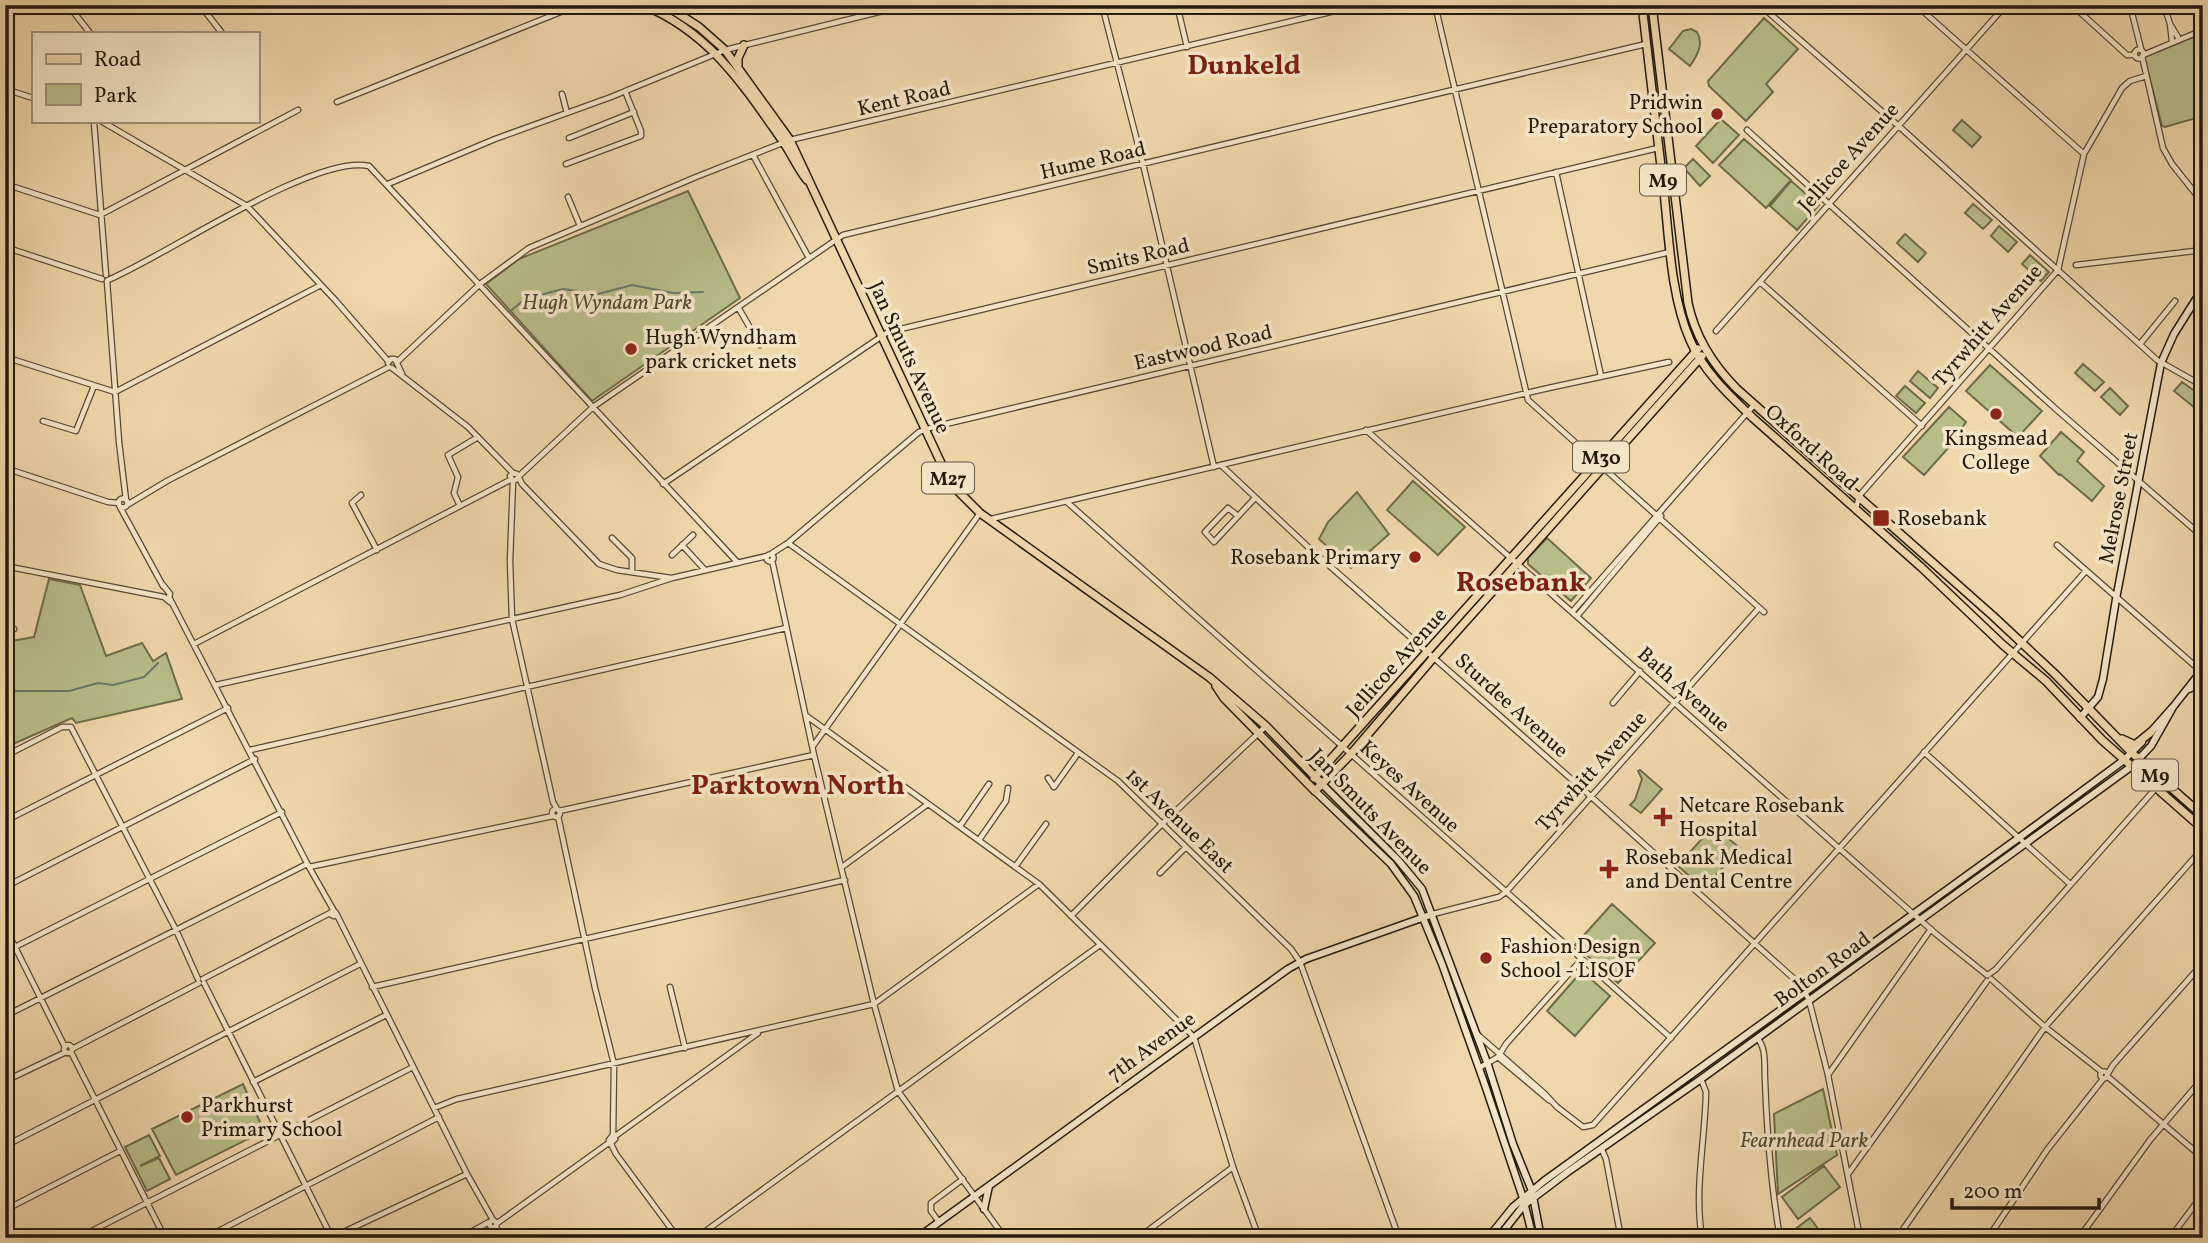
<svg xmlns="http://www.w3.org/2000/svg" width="2208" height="1243" font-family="Vollkorn,serif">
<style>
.green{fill:#b8be8a;stroke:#6e6c4b;stroke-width:2}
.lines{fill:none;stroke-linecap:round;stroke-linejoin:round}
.stream{stroke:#6a7a6b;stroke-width:2}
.street-casing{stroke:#564834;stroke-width:7}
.secondary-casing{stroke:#23190c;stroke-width:9}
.primary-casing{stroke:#23190c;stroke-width:10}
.street{stroke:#f5e5c8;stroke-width:4.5}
.secondary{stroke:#f5e5c8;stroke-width:6}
.primary{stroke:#f0d7ab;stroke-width:7}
.poi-dot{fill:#8f2418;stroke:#f5e5c8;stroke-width:2.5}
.labels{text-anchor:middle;stroke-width:7;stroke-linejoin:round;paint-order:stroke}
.shield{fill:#f5e5c8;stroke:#625644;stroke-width:2}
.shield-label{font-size:19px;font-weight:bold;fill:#23190c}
.street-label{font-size:21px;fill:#23190c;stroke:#f5e5c8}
.poi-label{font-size:21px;fill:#23190c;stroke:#f5e5c8;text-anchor:start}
.park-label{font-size:21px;font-style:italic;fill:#504b32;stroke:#f5e5c8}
.district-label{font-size:28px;font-weight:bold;fill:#7a1f14;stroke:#f5e5c8}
</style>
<rect width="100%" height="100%" fill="#f0d7ab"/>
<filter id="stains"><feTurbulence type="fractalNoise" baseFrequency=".00286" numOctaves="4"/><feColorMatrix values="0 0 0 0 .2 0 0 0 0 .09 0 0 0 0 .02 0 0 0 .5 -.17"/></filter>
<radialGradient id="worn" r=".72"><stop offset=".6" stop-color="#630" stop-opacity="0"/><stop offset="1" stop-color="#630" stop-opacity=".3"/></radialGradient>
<path class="green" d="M1764,18l34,31 -32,35 7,8 -27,29 -37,-35 -1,-5z
M1691,29l6,3c7,12 0,24 -7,34l-21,-17 14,-18z
M2203,33v83l-38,11 -3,-1 -18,-69z
M1721,119l18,16 -26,28 -17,-17z
M1962,120l19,17 -9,10 -19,-17z
M1744,139l47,41 -25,28 -47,-43z
M1693,159l17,17 -10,10 -16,-18z
M1791,181l28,24 -22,25 -27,-24z
M688,191l52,107 -148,103 -106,-117 33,-25z
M1973,204l19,16 -9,9 -18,-16z
M1999,226l18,16 -9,10 -17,-16z
M1905,234l21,19 -8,9 -21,-19z
M2030,255l19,17 -8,9 -19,-17z
M2083,364l21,18 -9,9 -20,-18z
M1990,365l52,46 -24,26 -52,-46z
M1918,371l20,17 -8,10 -20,-17z
M2182,382l21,15 -8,11 -21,-17z
M1905,386l20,17 -9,10 -20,-17z
M2110,388l18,18 -8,9 -19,-18z
M1949,407l17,15 -15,23 -27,30 -21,-18z
M2061,432l23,20 -7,9 27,25 -12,15 -32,-27 -1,1 -19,-19z
M1413,481l52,46 -27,28 -51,-45z
M1357,492l32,42 -38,34 -32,-29 9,-17z
M1547,538l44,40 -20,23 -43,-37v-6z
M49,579l31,6 26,71 36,-13 11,18 13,-8 16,46 -106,24 -4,-5 -61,27 -6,-20v-83l29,-5z
M1640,770l22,19 -21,24 -11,-8 5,-5 7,-21 -4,-8z
M1713,826l27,22 -36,41 -26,-23z
M1612,904l43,39 -37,40 -43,-38z
M1582,971l28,25 -35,40 -28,-25z
M243,1084l21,47 -88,44 -24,-46z
M1823,1089l14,66 -59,39 -4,-80z
M149,1135l11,21 -20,10 19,-8 11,21 -23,12 -22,-44z
M1824,1166l16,21 -42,32 -16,-22z
M1810,1218l15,20h-32l-3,-5z"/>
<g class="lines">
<path class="stream" d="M508,313l17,-14 38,-10 35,5 34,-9 41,8 30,-1
M5,691h64l29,-8 15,2 31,-8 14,-14"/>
<g class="street-casing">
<path id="street" d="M68,5l22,28
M200,5l22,28
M1102,5l41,159 71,303
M1177,5l10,42
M1435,5l93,395 236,212
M1760,5l142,124 255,231 46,26
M1916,5l168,149
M2072,5l55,50h8
M2130,5l11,44
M2164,5l6,19
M2172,41l-2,-17 9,15
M2134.5 54a4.5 4.5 0 1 1 9 0a4.5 4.5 0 1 1-9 0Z
M2143,55l60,-25
M2142,56l21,92 9,16 31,39
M5,89l28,9
M562,94l5,19
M337,102l241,-97
M101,121l146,85 89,95 52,60
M94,122l12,153
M1747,130l310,280 146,127
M569,138l65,-26
M753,155l56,103
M566,164l75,-28v-5l-16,-40
M1556,172l45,204
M5,184l95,31 198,-105
M388,184l107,-45 116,-42 114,-47 182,-45
M568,197l12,29
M5,247l97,32
M2076,265l127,-15
M108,280c56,-23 207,-127 261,-114l369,397
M107,281l12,161 7,58
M1760,282l162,144
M738,307l22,38
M1716,331l290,-326
M2140,344l35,-43
M5,357l110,35 206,-107
M397,362l83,-78 49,-36 167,-71 94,-37 570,-135
M388,363l3,-4h4l7,15
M392,368l76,59 45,46
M43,421l33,10 18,-45
M1366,430l570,504 51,41
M1221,465l85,80 271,239 224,201 8,15 19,75 32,163
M5,468l103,34 11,1
M518,477l75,-70 250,-172 803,-191
M517,479l-4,2 -3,-5 3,-3 4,1 5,10 77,80 18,6 54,8
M513,481l-3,80 2,58 41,183 4,7
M663,484l225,-152 770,-184
M361,495l-9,8 25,47
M118.5 503a4.5 4.5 0 1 1 9 0a4.5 4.5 0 1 1-9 0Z
M1067,502l604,536
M127,505l40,-24 222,-114
M460,506l-6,-13 4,-16 -10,-22 30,-18
M120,507l43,79
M1856,509l3,-13 199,-226 26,-116 38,-66 8,-7 16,-5
M1238,516l-10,-8 -23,24 9,10 41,-44
M991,519l553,-130 125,-27
M612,538l20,20v14
M788,543l330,238 173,168 9,13 99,276
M682,545l23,25
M2057,545l145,127
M771,554l17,-11 131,-111 14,-5 737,-175
M766.5 558a3.5 3.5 0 1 1 7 0a3.5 3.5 0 1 1-7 0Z
M672,555l21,-20
M772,560l42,195 60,249 24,87 107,147
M5,566l159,31 6,5
M163,585l7,9 -1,3 140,270 25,44
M1573,611l181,-206
M1578,615l83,-99
M5,631l9,-2
M194,644l316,-164
M216,685l404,-90 52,-17 95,-22
M1613,703l27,-32
M808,717l231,167 155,153 39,130 26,71
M813,746l167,-233
M250,750l536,-122
M1924,752l146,132
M5,756l57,-29h9l105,203 22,49
M1048,778l6,9 24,-34
M552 813a4 4 0 1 1 8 0a4 4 0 1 1-8 0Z
M559,811l255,-56
M558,816l37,172 19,76 -1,73
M5,821l223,-113
M960,826l29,-42
M979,840l27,-39 2,-13
M309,867l244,-51
M842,867l86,-63
M1015,867l31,-43
M1160,873l26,-26
M5,887l250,-128
M332,911l3,1 -1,4 -4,-2z
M336,913l131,261 26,46
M1433,914l66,-17 7,-5 253,-284
M1071,916l91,-92 104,-98
M5,927l60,120
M5,952l277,-140
M1988,975l8,-6 160,-181
M203,979l127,-66
M1991,979l54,48 57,45
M204,983l128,255
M372,987l473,-107
M670,987l15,61
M5,1016l302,-152
M1477,1034l68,60 12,13 26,20 10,-2 492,-553
M1757,1038c10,10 7,28 8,42 2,53 6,106 15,158
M64 1049a4 4 0 1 1 8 0a4 4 0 1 1-8 0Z
M72,1049l127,-66
M71,1052l94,186
M1498,1057l51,43
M1479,1068l19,-11 8,-13 76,-85
M2100.5 1075a3.5 3.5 0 1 1 7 0a3.5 3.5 0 1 1-7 0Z
M1828,1075l103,-146
M2107,1075l6,-10 90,-102
M2107,1076l96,82
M1701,1079l5,13c-1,50 -12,97 -4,146
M5,1081l61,-29
M253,1082l133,-67
M434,1108l23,-9 417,-95 165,-120
M612,1136l3,3 -3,3 -3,-2z
M614,1137l144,-104
M610,1142l6,12 62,84
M5,1146l355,-182
M1602,1150l4,9 15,79
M1848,1174l139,-193
M5,1210l115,-59
M489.5 1224a3.5 3.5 0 1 1 7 0a3.5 3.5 0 1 1-7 0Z
M939,1222l-8,-11v-8l32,-24
M496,1224l114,-82
M496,1226l4,12
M333,1237l134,-63
M78,1238l335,-171
M205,1238l234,-121
M460,1238l29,-16
M696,1238l404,-293
M1138,1238l95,-71
M1897,1238l148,-211 158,-179
M1988,1238l59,-88 56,-71
M2079,1238l71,-98 53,-62
M2170,1238l33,-44"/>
</g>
<g class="secondary-casing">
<path id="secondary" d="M2189,689l14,-7
M2080,718l18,-21 5,-18 13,-80 45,-236 13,-29 29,-46
M2149,734l23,-26
M1322,784l76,76 24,29 66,176 25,79 19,47 9,47
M1315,791l76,73 23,32 28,68 43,121 38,113 10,40
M984,1209l5,-23
M917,1238l371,-269 18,-10 127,-45
M1488,1238l25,-31 31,-26 476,-344 104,-77 18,-18
M1498,1238l26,-33 45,-34 132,-92 431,-313 19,-20 22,-39 30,-38"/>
</g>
<g class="primary-casing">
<path id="primary" d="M643,5c67,27 101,81 141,138 8,12 14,26 23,37
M665,5l34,22 26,23 65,90 151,323 17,28 22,22 229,164 57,49 56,58
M1642,5c7,63 15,125 22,187 5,46 7,105 26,148 13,31 39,55 63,78l168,149 82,78 43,36 56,59 101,89
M1652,5l36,298c7,33 25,62 49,86l256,227 63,59 76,78 71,63
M738,66v-8l6,-13
M1216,686l8,12 91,93 36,-37 83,-97 268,-301
M2122,739l13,6 16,-13
M1314,778l384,-429"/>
</g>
<use href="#street" class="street"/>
<use href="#secondary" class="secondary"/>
<use href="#primary" class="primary"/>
</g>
<g class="poi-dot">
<circle cx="1717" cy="114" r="7"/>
<circle cx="631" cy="349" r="7"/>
<circle cx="1996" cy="414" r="7"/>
<rect x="1872" y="509" width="18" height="18" rx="3.5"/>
<circle cx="1415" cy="557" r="7"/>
<path d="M1659.5 806.5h7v7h7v7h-7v7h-7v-7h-7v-7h7z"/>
<path d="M1605.5 858.5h7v7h7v7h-7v7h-7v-7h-7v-7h7z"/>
<circle cx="1486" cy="958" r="7"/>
<circle cx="187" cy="1117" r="7"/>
</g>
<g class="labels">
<g class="shield">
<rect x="1640" y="164.5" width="46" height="31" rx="5"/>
<rect x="1573" y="441.5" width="56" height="31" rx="5"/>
<rect x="922" y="462.5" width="52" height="31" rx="5"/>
<rect x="2132" y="759.5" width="46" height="31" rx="5"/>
</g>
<g class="shield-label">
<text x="1663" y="187">M9</text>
<text x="1601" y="464">M30</text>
<text x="948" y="485">M27</text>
<text x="2155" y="782">M9</text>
</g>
<g class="street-label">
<text transform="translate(904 98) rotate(-13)" y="7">Kent Road</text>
<text transform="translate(1848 157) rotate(-48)" y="7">Jellicoe Avenue</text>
<text transform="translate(1093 160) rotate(-13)" y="7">Hume Road</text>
<text transform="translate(1138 256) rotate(-13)" y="7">Smits Road</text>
<text transform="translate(1987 325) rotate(-49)" y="7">Tyrwhitt Avenue</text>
<text transform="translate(1203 347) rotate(-13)" y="7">Eastwood Road</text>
<text transform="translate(910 357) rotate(65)" y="7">Jan Smuts Avenue</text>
<text transform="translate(1812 447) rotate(42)" y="7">Oxford Road</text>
<text transform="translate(2118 498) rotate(-79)" y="7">Melrose Street</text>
<text transform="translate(1396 662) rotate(-48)" y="7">Jellicoe Avenue</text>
<text transform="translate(1684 689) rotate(42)" y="7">Bath Avenue</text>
<text transform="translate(1512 705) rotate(42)" y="7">Sturdee Avenue</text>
<text transform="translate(1591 771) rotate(-48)" y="7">Tyrwhitt Avenue</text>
<text transform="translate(1410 786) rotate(42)" y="7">Keyes Avenue</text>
<text transform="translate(1371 811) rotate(46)" y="7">Jan Smuts Avenue</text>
<text transform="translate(1180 820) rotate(44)" y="7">1st Avenue East</text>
<text transform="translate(1822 969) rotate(-36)" y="7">Bolton Road</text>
<text transform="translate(1151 1046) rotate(-36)" y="7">7th Avenue</text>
</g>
<g class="poi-label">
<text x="1703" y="109" text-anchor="end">Pridwin<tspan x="1703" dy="24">Preparatory School</tspan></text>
<text x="645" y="344">Hugh Wyndham<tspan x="645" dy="24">park cricket nets</tspan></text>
<text x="1996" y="445" text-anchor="middle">Kingsmead<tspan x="1996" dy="24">College</tspan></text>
<text x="1897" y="525">Rosebank</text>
<text x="1401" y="564" text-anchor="end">Rosebank Primary</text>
<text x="1679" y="812">Netcare Rosebank<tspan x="1679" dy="24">Hospital</tspan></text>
<text x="1625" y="864">Rosebank Medical<tspan x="1625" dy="24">and Dental Centre</tspan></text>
<text x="1500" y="953">Fashion Design<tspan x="1500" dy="24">School - LISOF</tspan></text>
<text x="201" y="1112">Parkhurst<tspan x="201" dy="24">Primary School</tspan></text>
</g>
<g class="park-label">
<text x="607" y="309">Hugh Wyndam Park</text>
<text x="1804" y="1147">Fearnhead Park</text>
</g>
<g class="district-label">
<text x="1244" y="74">Dunkeld</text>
<text x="1521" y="591">Rosebank</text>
<text x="798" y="794">Parktown North</text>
</g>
</g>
<rect width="2208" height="1243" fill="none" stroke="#f0d7ab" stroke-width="28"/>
<rect x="7" y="7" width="2194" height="1229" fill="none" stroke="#23190c" stroke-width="3.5"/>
<rect x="14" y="14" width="2180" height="1215" fill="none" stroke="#23190c" stroke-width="2"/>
<rect x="32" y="32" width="228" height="91" fill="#f5e5c8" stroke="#a1937d" stroke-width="2"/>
<rect x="46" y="54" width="35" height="10" fill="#f0d7ab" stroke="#a1937d" stroke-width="2"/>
<text x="94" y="66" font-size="21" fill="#23190c">Road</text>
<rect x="46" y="84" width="35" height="21" fill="#b8be8a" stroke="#a1937d" stroke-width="2"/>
<text x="94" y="102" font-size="21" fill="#23190c">Park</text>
<path d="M1952 1198v10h147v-10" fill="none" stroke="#23190c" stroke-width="3.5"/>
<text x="1963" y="1198" font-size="21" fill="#23190c" stroke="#f5e5c8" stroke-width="5" paint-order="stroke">200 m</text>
<rect width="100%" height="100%" filter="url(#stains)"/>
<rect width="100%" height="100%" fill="url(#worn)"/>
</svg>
